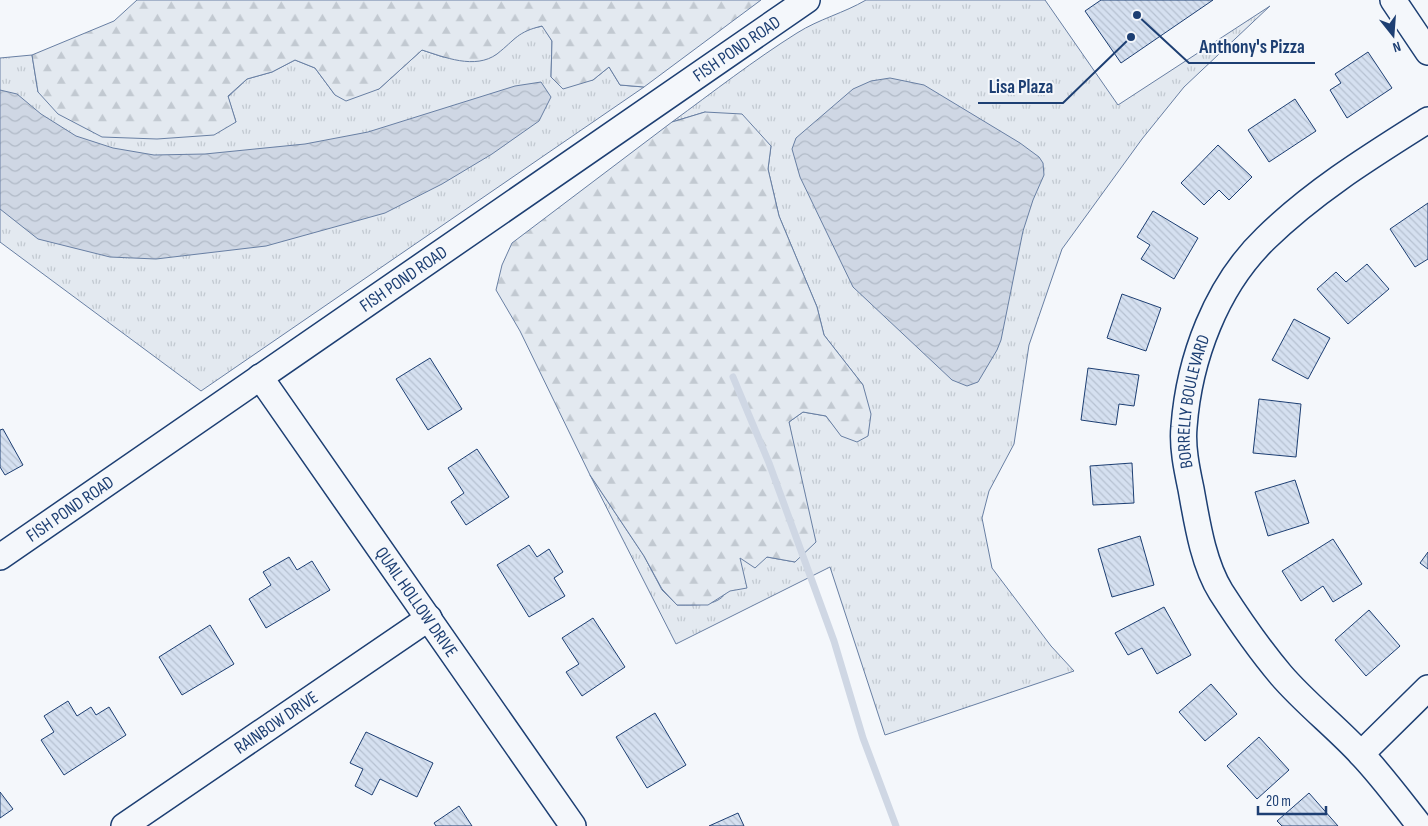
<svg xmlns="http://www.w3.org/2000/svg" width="1428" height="826" font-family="'Sofia Sans Condensed',sans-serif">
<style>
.grass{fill:url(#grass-tufts);stroke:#687fa3}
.forest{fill:url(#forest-firs);stroke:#687fa3}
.water{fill:url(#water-waves);stroke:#687fa3}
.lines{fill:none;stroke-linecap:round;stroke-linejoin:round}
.stream{stroke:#cfd7e4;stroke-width:7}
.building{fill:url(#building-back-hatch);stroke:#1d3f73}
.minor-casing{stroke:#1d3f73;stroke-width:28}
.minor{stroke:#f4f7fb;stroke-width:25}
.labels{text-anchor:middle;stroke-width:4;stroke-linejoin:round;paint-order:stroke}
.street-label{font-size:18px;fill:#1d3f73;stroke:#f4f7fb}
.leader{fill:none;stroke:#1d3f73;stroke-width:2}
.callout-dot{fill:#1d3f73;stroke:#f4f7fb;stroke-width:2}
.callout-label{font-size:19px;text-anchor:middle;font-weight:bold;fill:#1d3f73;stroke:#f4f7fb;stroke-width:4;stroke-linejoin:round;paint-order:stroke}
</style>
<defs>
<pattern id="grass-tufts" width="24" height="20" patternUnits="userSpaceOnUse" patternTransform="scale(1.25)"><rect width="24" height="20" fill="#e3e9f0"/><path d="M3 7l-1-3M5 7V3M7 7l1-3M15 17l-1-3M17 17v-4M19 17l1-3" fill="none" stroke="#c2c9d1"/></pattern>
<pattern id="forest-firs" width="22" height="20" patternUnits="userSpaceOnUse" patternTransform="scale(1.25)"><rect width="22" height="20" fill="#e3e9f0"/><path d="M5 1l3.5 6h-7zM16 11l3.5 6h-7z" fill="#c2c9d1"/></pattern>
<pattern id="water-waves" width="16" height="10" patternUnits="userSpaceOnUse" patternTransform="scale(1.25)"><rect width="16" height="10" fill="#cfd7e4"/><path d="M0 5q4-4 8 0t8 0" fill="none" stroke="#b1bac7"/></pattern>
<pattern id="building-back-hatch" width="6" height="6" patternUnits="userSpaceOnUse" patternTransform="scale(1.25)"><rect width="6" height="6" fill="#d5e0f0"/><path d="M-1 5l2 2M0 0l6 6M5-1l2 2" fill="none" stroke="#b6c1d1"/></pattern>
</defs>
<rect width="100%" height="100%" fill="#f4f7fb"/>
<path class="grass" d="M866,0h179l73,105 152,-99 -86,81 -42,52 -80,110 -33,96 -15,99 -25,47 -7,27 10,50 59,78 23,25 -189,64 -55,-168 -154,77 -86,-169 54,81 18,34 15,15c47,1 50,-4 63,-48h27l28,5 1,-101 -7,-39 14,-10 23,4 15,19 22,-50 -39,-50 -7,-28 -38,-91 -11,-47 3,-23 -66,-34 -33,10c41,-30 82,-62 125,-89 22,-14 47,-20 69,-33z
M543,26l9,15 -1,36 42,3 16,-13 11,18 24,2 -443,304 -201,-149v-184l32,-3 6,37 198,30 -8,-25 19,-18 25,-7 23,-12 20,8 20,27 44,-6 43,-39 21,7 52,-2 29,-25z"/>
<path class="forest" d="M137,0h624l-117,87 -24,-2 -11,-18 -16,13 -30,9 -12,-12 1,-36 -10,-15c-25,6 -26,13 -45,28 -22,16 -53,3 -75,-4l-43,39 -33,12 -11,-6 -20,-27 -20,-8 -23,12 -25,7 -19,17 8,26 -22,13 -57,4 -55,-2 -44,-23 -20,-22 -6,-37 82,-34z
M705,112l37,2 29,32 -3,23 11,47 38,91 7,28 39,50 8,29 -3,22 -11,6 -16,-6 -15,-20 -23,-4 -14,10 27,120 -21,20 -28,-5 -12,11 -15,-10 7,30 -17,3 -22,14h-31l-15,-16 -18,-33 -54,-81 -70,-144 -24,-41 6,-25 10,-22 160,-121z"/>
<path class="water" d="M890,78l34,7 96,58 19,14 4,6 1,12 -11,25 -10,31 -22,109 -4,10 -19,32 -11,4 -15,-6 -99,-93 -53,-110 -8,-28 4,-11 57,-49 18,-8z
M541,82l10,15 -12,24 -47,33 -50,30 -57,29 -119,33 -110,13 -46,-2 -72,-18 -38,-30v-119l17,4 24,20 35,22 37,12 41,7 51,-1 100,-10 63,-12 147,-46z"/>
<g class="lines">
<path class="stream" d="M733,377l36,86 65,178 29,97 33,88"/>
</g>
<path class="building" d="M1101,0h112l-92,63 -36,-52z
M1368,52l24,36 -45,30 -17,-28 11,-7 -6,-9z
M1295,99l21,32 -47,31 -21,-32z
M1218,145l34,32 -23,23 -10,-10 -15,15 -23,-22z
M1428,203v56l-13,8 -25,-38z
M1153,211l45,27 -24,41 -33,-20 9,-14 -13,-8z
M1367,264l22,25 -41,35 -31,-35 19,-17 10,10z
M1122,294l39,14 -15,43 -39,-13z
M1294,319l36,19 -22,41 -36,-19z
M430,358l32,51 -34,21 -32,-51z
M1088,368l51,7 -5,31 -15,-2 -3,21 -35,-5z
M1259,399l42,5 -5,53 -43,-4z
M3,429l20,36 -18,10 -5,-8v-37z
M477,449l32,48 -43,28 -15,-23 13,-9 -16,-25z
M1132,463l2,40 -41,2 -3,-39z
M1295,480l14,43 -41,13 -13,-44z
M1140,536l14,49 -42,12 -14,-48z
M1333,539l29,45 -29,18 -10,-16 -22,15 -19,-30z
M529,545l8,12 12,-8 14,23 -9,6 11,18 -36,21 -32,-52z
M1428,552v17l-8,-6z
M289,557l8,13 15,-9 18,29 -64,38 -17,-29 22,-14 -8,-13z
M1164,607l27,48 -34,19 -15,-26 -14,7 -13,-22z
M1369,610l31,36 -34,30 -31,-36z
M593,618l32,49 -43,29 -16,-24 13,-8 -17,-26z
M210,625l24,39 -52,31 -23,-38z
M1211,684l26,30 -32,27 -26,-29z
M68,701l9,15 14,-9 5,8 13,-8 17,28 -62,40 -23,-35 13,-8 -10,-16z
M655,713l31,52 -39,23 -31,-51z
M366,732l67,31 -16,34 -37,-18 -8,16 -17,-9 8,-17 -13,-6z
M1259,737l30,33 -32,29 -30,-33z
M0,792l13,17 -13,9z
M1309,793l29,33h-56l-5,-5z
M459,806l13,20h-36l-2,-3z
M738,813l6,13h-35z"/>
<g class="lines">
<g class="minor-casing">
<g id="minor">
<path d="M1393,0l35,52"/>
<path id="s1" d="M260,377l313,449"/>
<path id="s2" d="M0,557l807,-557"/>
<path d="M1361,754l67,-66"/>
<path id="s3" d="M124,826l305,-208"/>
<path id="s4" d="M1420,826c-19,-24 -38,-50 -59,-72 -26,-28 -56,-51 -80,-79 -22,-26 -42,-55 -60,-83 -18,-29 -24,-70 -30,-103 -4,-19 -9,-42 -7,-62 5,-68 32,-141 82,-189 48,-47 105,-82 162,-118"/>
</g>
</g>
<use href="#minor" class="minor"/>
</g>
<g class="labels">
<g class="street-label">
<text dy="6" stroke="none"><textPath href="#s2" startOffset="895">FISH POND ROAD</textPath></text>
<text dy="6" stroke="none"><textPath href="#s2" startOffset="490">FISH POND ROAD</textPath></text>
<text dy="6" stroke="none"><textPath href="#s4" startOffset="505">BORRELLY BOULEVARD</textPath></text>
<text dy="6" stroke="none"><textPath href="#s2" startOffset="85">FISH POND ROAD</textPath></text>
<text dy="6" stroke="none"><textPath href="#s1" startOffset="274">QUAIL HOLLOW DRIVE</textPath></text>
<text dy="6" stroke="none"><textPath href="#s3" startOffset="184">RAINBOW DRIVE</textPath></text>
</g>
</g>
<path class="leader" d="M1137 15L1189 63H1315M1131 37L1063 103H978"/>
<g class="callout-dot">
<circle cx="1137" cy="15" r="5"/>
<circle cx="1131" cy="37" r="5"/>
</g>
<g class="callout-label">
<text x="1252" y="53">Anthony's Pizza</text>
<text x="1021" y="93">Lisa Plaza</text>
</g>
<g transform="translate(1393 35) rotate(163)" stroke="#f4f7fb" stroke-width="4" paint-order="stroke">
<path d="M0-4L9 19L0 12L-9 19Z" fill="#1d3f73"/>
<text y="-8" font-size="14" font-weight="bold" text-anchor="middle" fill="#1d3f73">N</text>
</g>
<path d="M1258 806v8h68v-8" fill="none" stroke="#1d3f73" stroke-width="2.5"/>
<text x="1266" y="806" font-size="15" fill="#1d3f73" stroke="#f4f7fb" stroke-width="4" paint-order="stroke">20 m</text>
</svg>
